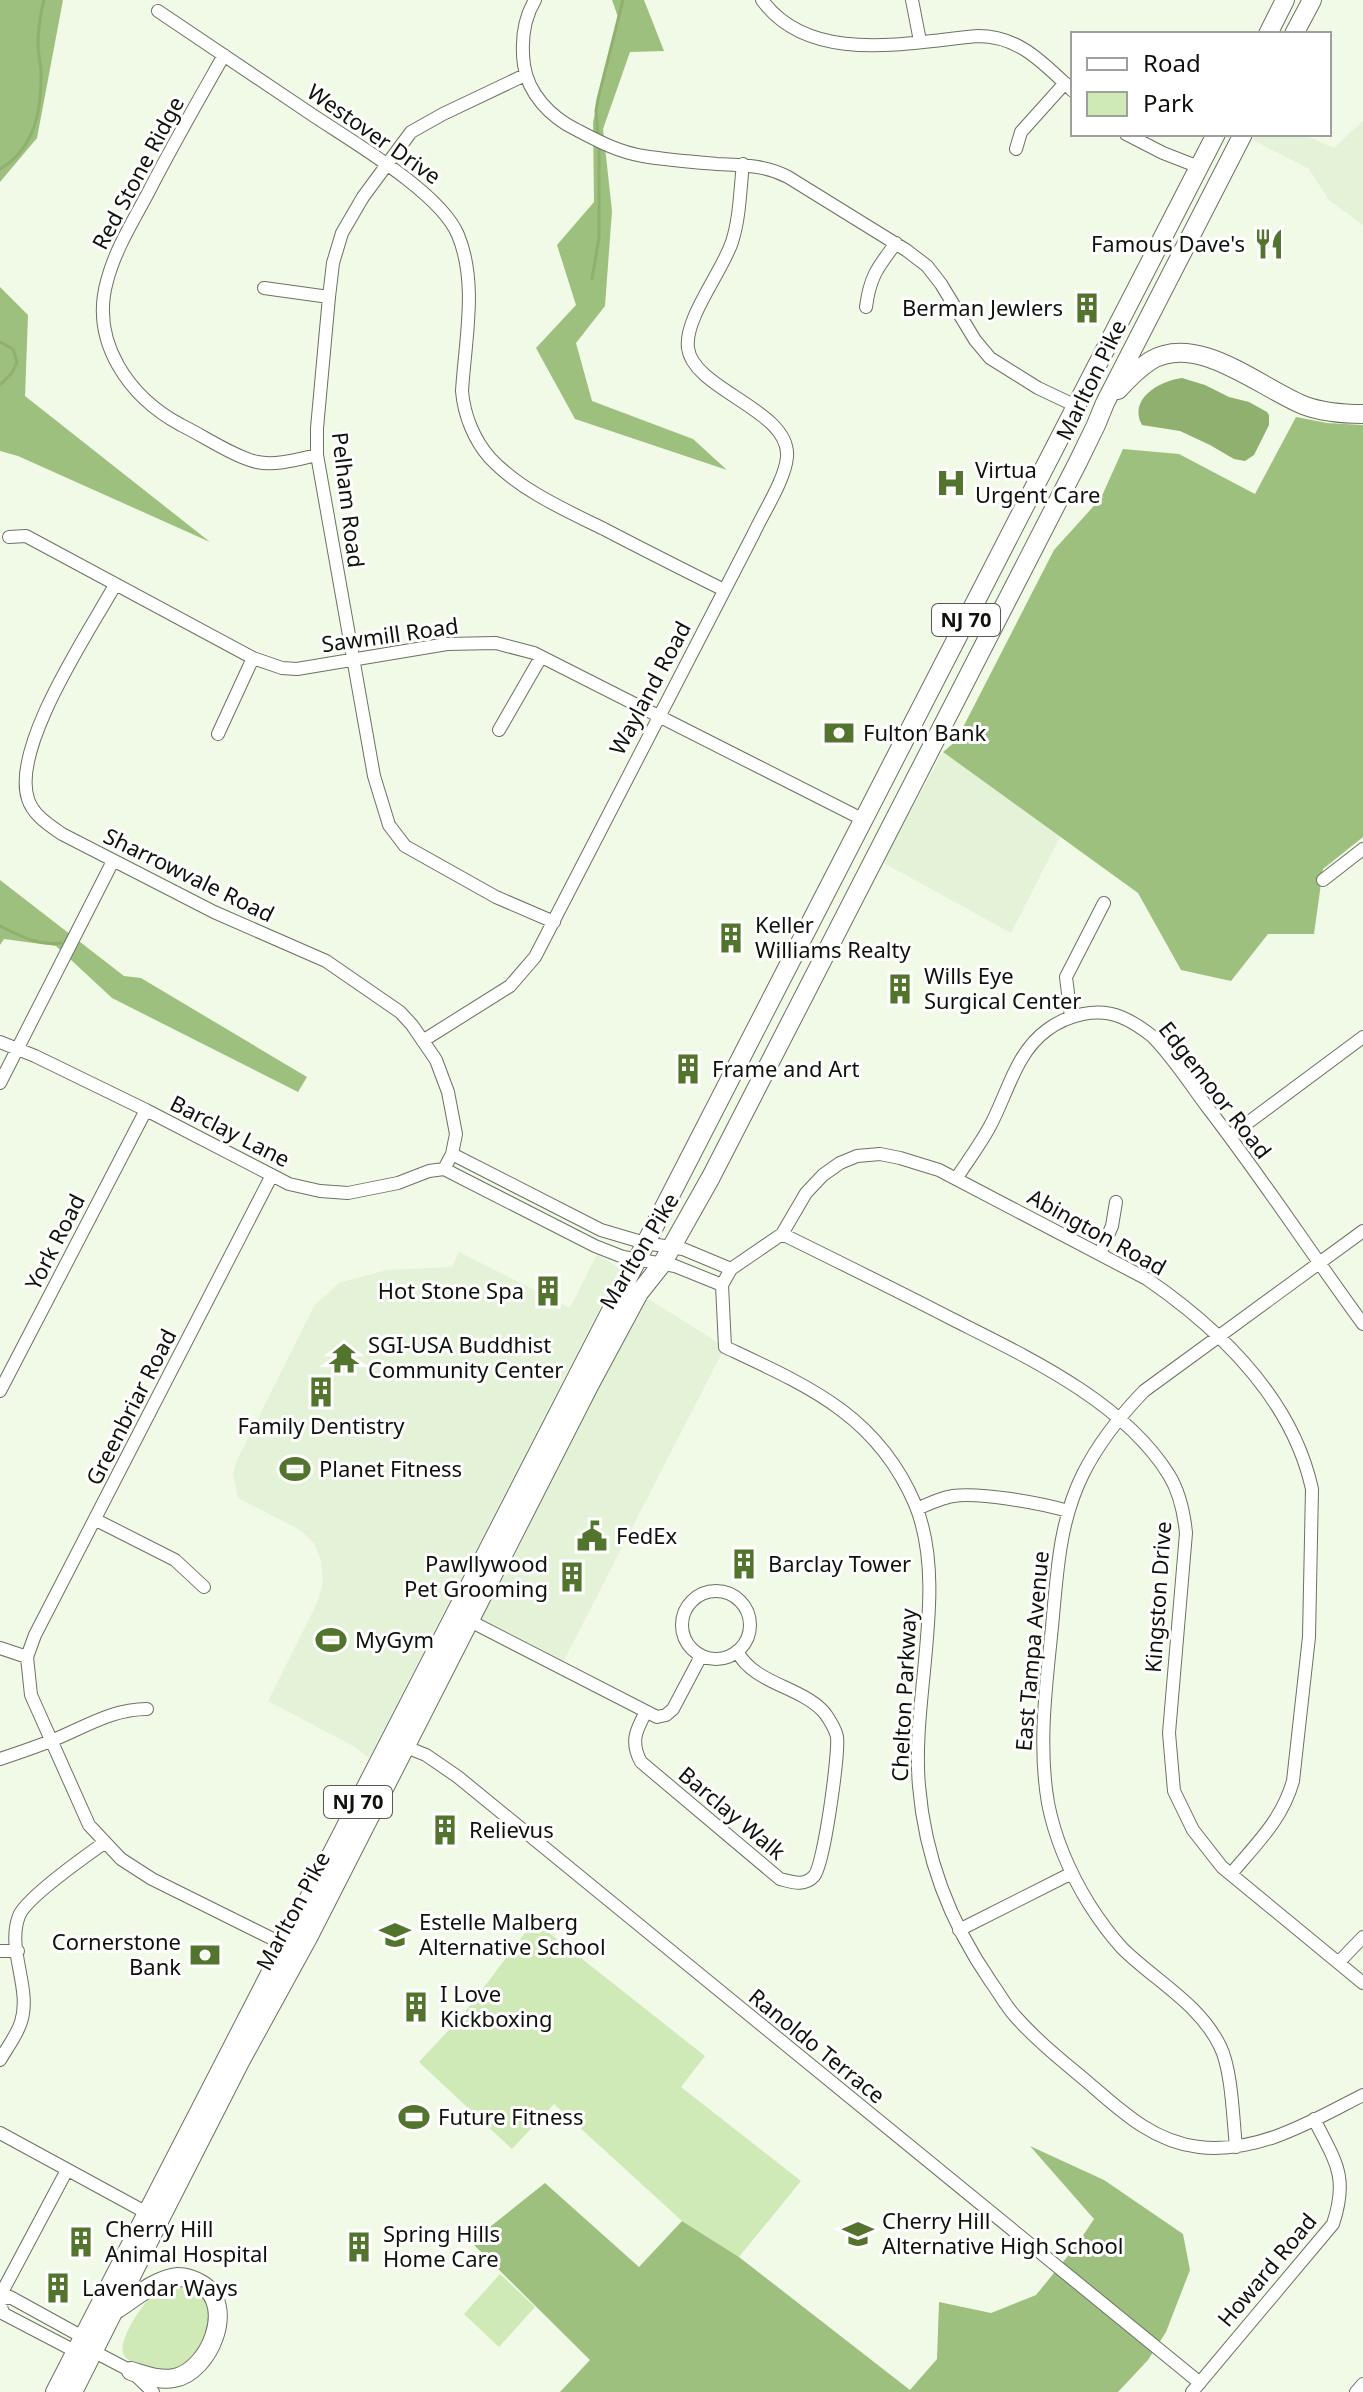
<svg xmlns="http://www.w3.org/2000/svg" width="1363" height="2392" font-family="'Noto Sans',sans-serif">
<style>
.built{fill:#e4f2d8}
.green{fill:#cfeab7}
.forest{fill:#9ec07e}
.water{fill:#8fb06e}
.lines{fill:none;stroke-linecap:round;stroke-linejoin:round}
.stream{stroke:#8fb06e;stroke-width:3}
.minor-casing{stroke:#6a7362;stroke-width:14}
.highway-casing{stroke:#6a7362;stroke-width:20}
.minor{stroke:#fff;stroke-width:12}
.highway{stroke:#fff;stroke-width:18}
.labels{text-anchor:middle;stroke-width:6;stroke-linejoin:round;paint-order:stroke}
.shield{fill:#fff;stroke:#575955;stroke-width:2}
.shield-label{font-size:20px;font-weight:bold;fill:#0f120c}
.street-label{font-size:22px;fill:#0f120c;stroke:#fff}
.poi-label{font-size:22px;fill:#0f120c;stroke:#fff;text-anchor:start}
</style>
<rect width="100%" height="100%" fill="#f0fae7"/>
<path class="built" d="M1363,121v104l-34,-25 -20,-31 -56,-29 3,-6h46l32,14z
M943,752l117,85 -49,96 -129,-71z
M459,1252l111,56 27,-54 23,15 -251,489 -14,-11 -87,-46 49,-98 6,-21 -2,-22 -7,-17 -14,-13 -62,-32 -5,-24 4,-14 77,-154 25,-23 48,-13 65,-3z
M639,1293l86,54 -165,321 -90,-47z"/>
<path class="green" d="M534,1921l171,135 -24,31 120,94 -62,76 -57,-36 -128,-117 -42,45 -93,-87 43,-46z
M500,2274l35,33 -36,40 -35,-33z
M177,2283l25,8 12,29 -23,45 -34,9c-9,-5 -28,-10 -33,-19 -8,-13 19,-52 30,-61 7,-5 15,-8 23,-11z"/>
<path class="forest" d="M0,0h63l-26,138 -37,44z
M612,0h32l20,51 -34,1 -27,77 9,82 -7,95 -29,37 16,58 101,38 34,31 -152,-51 -39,-71 40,-43 -19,-60 37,-43 -1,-80 25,-105z
M0,287l28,28 -3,81 185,146 -192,-86 -18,-5z
M1296,417l31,6 36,2v412l-40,32 -9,65h-46l-37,47 -50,-11 -43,-77 -195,-141 13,-11 98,-191 47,-52 22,-49 56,5 76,40z
M0,880l124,96 17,2 166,99 -9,15 -186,-94 -56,-52 -52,-7 -4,6z
M1030,2146l74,34 79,54 7,36 -24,62 -18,28 -30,32h-558l30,-32 -119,-118 74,-59 94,84 43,-46 57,36 171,133 27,-31 2,-57 52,11 45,-18 40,-49 18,-27z"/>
<path class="water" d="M1182,378l23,7 24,12 20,5 18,10 2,3v10l-15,30 -9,6 -11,-2 -24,-14 -30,-14 -38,-6c-14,-26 17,-44 40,-47z"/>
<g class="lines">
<path class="stream" d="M598,136l-2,-25 2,-12 25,-99
M0,169c36,-21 42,-61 41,-100 -1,-8 -3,-16 -3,-25 0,-15 2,-29 6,-44
M592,279l7,-42v-90
M0,342l13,7 4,13 -5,11 -12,12
M0,926c21,10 37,20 61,17"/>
<g class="minor-casing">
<path id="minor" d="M535,0c-12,20 -14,42 -11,65 4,29 27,52 51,64 23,12 43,23 68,27 24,4 50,6 74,8 25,1 48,1 71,13l118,73 21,16 14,18 34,56 15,18 48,30 38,18
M762,0c48,66 147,42 216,36 42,0 66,28 95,55
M912,0l8,41
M158,11c52,35 104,70 156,105 39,26 127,77 144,119 20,48 7,106 4,156 2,24 12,49 28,67 30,32 75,52 114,71 40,21 80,41 120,61
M224,55c-26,46 -52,91 -76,138 -15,28 -33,57 -41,88 -17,61 22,116 74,144 21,10 55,33 76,37 19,4 42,-3 60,-7
M525,75l-82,39 -32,18 -48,65 -21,36 -9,30 -4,34 -12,131v27l57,321 15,49 16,21 91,51 58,25
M1126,134l37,19 36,14
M1016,149l5,-17 44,-49
M264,288l65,9
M866,307c4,-31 12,-40 30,-64
M9,537l17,-1 227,122 29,10 15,1 150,-25 49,-1 38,10 330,167
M499,730l42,-73
M218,734l35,-76
M1323,880l40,-31
M1071,1017l-5,-40 38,-74
M424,1040l86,-54 25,-29 218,-422c10,-22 32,-55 34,-78 4,-47 -94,-67 -99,-109 -4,-29 34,-76 44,-106 8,-25 8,-52 11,-78
M0,1042l35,14 111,54 143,74 31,7 28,2 50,-10 31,-12 15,-2 8,-15 4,-20 -8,-42 -12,-32 -24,-35 -12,-13 -74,-51 -112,-49 -152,-78c-13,-9 -29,-19 -34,-35 -17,-52 61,-167 87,-214
M0,1083l113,-222
M1230,1136l133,-99
M452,1154l149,76 44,13 38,6 48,20
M444,1169l151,77 28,11 52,9 47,19
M272,1175l-237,460 -8,22 4,38 58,130 32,34 31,20 133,66
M956,1179c11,-17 23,-33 33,-51 18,-32 26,-75 58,-98 20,-15 50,-23 74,-13 10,4 22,12 31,19 21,21 38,48 56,72 54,70 103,145 155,216
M782,1234c57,28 114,56 170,85 75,38 171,82 217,156 11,18 15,38 17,58l-17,200 5,58 19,39 29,37 141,116
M1100,1254l12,-28 4,-24
M0,1391l146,-281
M917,1509c11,-5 24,-11 36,-13 27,-4 88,7 115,15
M96,1520l79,40 29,27
M682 1625a34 34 0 1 1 68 0a34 34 0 1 1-68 0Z
M470,1621l187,96 9,-2 7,-6 28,-53
M0,1648l27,9
M646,1712c-10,18 -16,30 -5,50l139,117c12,3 24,8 34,-3 10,-10 25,-122 23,-139 -1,-7 -10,-22 -15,-27 -24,-24 -69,-27 -85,-59
M406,1747l20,8 32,22 742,606
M0,1759c18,-6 36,-12 53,-19 32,-13 59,-31 94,-31
M1231,1874c25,-30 51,-54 62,-93l16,-144 3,-148c-20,-91 -91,-159 -165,-210l-208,-109 -39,-12 -20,-4 -23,2 -17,7 -17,12 -17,18 -24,41 -51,35 -9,16 3,62c83,39 152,68 190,157 34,82 -4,193 4,282 6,71 32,138 72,196 8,11 15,24 24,34 23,26 50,47 76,69 32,28 64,57 108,62 59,7 113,-26 164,-52
M959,1930l113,-57
M0,1951h18
M1339,1962l24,-25
M0,2060c7,-12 17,-25 21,-38 11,-34 -15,-73 -2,-106 6,-17 68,-61 85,-73
M0,2133l147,80
M1236,2147c-3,-28 -4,-77 -16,-101 -21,-43 -66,-66 -98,-98 -12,-13 -24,-30 -33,-44 -19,-31 -34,-65 -41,-101 -10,-58 -2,-117 4,-176 5,-53 7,-105 31,-153 16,-32 37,-58 61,-83l219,-160
M0,2296l67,-126
M0,2300l10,-3 69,38v9
M0,2305l4,9 67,35 8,-5
M89,2349l42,22 22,21
M1192,2392l141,-168c16,-48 2,-63 -19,-105
M1356,2392l7,-8"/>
</g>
<g class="highway-casing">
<path id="highway" d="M1268,34l17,-34
M1294,34l18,-34
M1118,390c9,-10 20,-21 32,-29 47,-29 109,26 153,44 18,7 40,9 60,9
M117,2309c17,-11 39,-30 61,-32 8,0 16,3 23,7 36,21 8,88 -27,94 -15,3 -29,-3 -43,-7
M55,2392l1161,-2258
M73,2392l86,-171 82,-161 68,-124 281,-552 49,-91 23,-29 49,-87 367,-715 18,-37 9,-22 138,-269"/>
</g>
<use href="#minor" class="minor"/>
<use href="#highway" class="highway"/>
</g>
<defs>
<g id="restaurant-bare" transform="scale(2.4)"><path d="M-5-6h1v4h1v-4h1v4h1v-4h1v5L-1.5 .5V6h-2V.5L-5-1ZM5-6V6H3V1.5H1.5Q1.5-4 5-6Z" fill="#53742c" stroke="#fff" stroke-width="2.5" paint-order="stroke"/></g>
<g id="building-bare" transform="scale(2.4)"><path d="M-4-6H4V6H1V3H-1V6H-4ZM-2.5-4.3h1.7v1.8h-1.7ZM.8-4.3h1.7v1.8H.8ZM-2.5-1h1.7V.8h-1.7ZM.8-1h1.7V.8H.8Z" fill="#53742c" stroke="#fff" stroke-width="2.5" paint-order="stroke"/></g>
<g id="hospital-bare" transform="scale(2.4)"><path d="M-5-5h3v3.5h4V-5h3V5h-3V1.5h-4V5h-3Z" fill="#53742c" stroke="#fff" stroke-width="2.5" paint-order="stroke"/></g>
<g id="bank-bare" transform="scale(2.4)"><path d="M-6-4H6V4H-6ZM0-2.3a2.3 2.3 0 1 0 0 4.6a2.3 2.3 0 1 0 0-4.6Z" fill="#53742c" stroke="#fff" stroke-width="2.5" paint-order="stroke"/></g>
<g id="temple-bare" transform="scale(2.4)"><path d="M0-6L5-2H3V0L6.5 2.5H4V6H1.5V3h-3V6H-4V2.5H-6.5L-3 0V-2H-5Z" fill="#53742c" stroke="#fff" stroke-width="2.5" paint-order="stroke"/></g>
<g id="stadium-bare" transform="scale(2.4)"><path d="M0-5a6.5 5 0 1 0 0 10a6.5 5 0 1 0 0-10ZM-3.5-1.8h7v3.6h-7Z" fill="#53742c" stroke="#fff" stroke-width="2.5" paint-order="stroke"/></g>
<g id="civic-bare" transform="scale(2.4)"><path d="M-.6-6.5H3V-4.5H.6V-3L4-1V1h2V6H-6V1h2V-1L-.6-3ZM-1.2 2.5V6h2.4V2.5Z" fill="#53742c" stroke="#fff" stroke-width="2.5" paint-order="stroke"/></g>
<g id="school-bare" transform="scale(2.4)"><path d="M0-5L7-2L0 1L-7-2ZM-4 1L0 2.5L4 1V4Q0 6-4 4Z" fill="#53742c" stroke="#fff" stroke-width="2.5" paint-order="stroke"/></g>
</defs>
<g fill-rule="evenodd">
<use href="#restaurant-bare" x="1269" y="244"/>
<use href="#building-bare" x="1087" y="308"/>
<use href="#hospital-bare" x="951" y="483"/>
<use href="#bank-bare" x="839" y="733"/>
<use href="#building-bare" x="731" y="938"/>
<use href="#building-bare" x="900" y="989"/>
<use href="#building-bare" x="688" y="1069"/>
<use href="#building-bare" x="548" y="1291"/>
<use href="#temple-bare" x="344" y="1358"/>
<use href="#building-bare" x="321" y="1392"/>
<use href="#stadium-bare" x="295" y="1469"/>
<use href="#civic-bare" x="592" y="1536"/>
<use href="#building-bare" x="744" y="1564"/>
<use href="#building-bare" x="572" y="1577"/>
<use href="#stadium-bare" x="331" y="1640"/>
<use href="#building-bare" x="445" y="1830"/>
<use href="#school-bare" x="395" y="1935"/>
<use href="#bank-bare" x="205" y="1955"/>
<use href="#building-bare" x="416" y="2007"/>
<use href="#stadium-bare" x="414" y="2117"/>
<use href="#school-bare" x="858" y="2234"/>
<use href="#building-bare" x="81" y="2242"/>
<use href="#building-bare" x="359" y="2247"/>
<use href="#building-bare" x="58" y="2288"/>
</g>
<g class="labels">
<g class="shield">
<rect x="932" y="604" width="68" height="32" rx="6"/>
<rect x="324" y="1786" width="68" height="32" rx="6"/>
</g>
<g class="shield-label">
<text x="966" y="627">NJ 70</text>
<text x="358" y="1809">NJ 70</text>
</g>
<g class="street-label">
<text transform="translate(374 134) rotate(35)" y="8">Westover Drive</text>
<text transform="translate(138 173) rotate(-62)" y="8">Red Stone Ridge</text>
<text transform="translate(1091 380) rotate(-64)" y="8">Marlton Pike</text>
<text transform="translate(348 500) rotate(83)" y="8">Pelham Road</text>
<text transform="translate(390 635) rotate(-8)" y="8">Sawmill Road</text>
<text transform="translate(650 688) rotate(-62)" y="8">Wayland Road</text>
<text transform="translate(189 875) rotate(26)" y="8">Sharrowvale Road</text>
<text transform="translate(1215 1090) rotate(52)" y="8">Edgemoor Road</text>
<text transform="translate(230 1131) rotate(27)" y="8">Barclay Lane</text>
<text transform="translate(1097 1232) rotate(29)" y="8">Abington Road</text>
<text transform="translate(55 1242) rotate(-63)" y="8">York Road</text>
<text transform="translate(639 1251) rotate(-59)" y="8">Marlton Pike</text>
<text transform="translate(131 1407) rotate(-63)" y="8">Greenbriar Road</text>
<text transform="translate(1158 1597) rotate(-86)" y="8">Kingston Drive</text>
<text transform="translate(1032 1651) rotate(-85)" y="8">East Tampa Avenue</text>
<text transform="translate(904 1695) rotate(-87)" y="8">Chelton Parkway</text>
<text transform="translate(732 1813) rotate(40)" y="8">Barclay Walk</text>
<text transform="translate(293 1911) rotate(-62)" y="8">Marlton Pike</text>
<text transform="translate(817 2046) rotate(39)" y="8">Ranoldo Terrace</text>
<text transform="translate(1267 2270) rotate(-50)" y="8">Howard Road</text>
</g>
<g class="poi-label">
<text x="1245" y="252" text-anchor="end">Famous Dave's</text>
<text x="1063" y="316" text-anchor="end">Berman Jewlers</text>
<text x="975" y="478">Virtua<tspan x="975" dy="25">Urgent Care</tspan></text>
<text x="863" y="741">Fulton Bank</text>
<text x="755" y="933">Keller<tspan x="755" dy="25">Williams Realty</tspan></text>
<text x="924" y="984">Wills Eye<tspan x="924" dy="25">Surgical Center</tspan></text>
<text x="712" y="1077">Frame and Art</text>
<text x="524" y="1299" text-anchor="end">Hot Stone Spa</text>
<text x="368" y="1353">SGI-USA Buddhist<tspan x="368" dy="25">Community Center</tspan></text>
<text x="321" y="1434" text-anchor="middle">Family Dentistry</text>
<text x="319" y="1477">Planet Fitness</text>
<text x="616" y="1544">FedEx</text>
<text x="548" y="1572" text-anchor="end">Pawllywood<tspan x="548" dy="25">Pet Grooming</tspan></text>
<text x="768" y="1572">Barclay Tower</text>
<text x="355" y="1648">MyGym</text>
<text x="469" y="1838">Relievus</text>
<text x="419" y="1930">Estelle Malberg<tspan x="419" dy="25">Alternative School</tspan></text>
<text x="181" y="1950" text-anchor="end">Cornerstone<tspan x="181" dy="25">Bank</tspan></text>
<text x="440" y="2002">I Love<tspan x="440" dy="25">Kickboxing</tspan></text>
<text x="438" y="2125">Future Fitness</text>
<text x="882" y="2229">Cherry Hill<tspan x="882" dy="25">Alternative High School</tspan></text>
<text x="105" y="2237">Cherry Hill<tspan x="105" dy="25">Animal Hospital</tspan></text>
<text x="383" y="2242">Spring Hills<tspan x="383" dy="25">Home Care</tspan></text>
<text x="82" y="2296">Lavendar Ways</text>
</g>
</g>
<rect x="1071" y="32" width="260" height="104" fill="#ffffff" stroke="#9fa09e" stroke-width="2"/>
<rect x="1087" y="58" width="40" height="12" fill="#ffffff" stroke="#9fa09e" stroke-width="2"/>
<text x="1143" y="72" font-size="24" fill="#0f120c">Road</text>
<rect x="1087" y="92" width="40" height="24" fill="#cfeab7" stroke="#9fa09e" stroke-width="2"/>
<text x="1143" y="112" font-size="24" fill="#0f120c">Park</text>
</svg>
